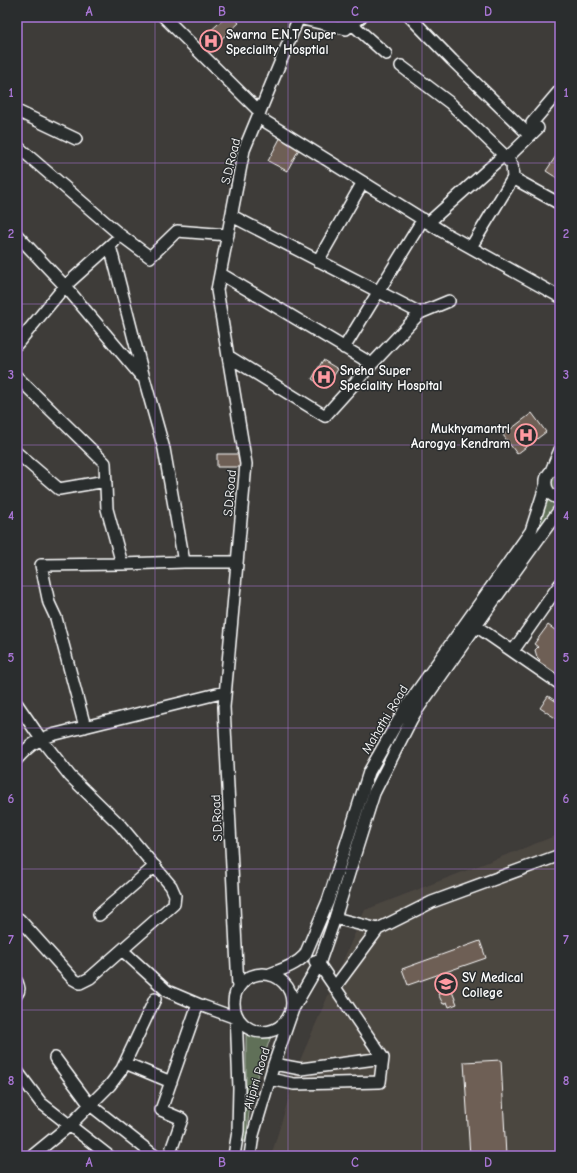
<svg xmlns="http://www.w3.org/2000/svg" width="577" height="1173" font-family="'Comic Neue',sans-serif">
<style>
.built{fill:#4c4641}
.green{fill:#607059;stroke:#b0b8ac}
.building{fill:#6e5f54;stroke:#fff}
.lines{fill:none;stroke-linecap:round;stroke-linejoin:round}
.minor-casing{stroke:#fff;stroke-width:14}
.minor{stroke:#2a2d2e;stroke-width:11}
.grid{fill:none;stroke:#a976d5;stroke-width:1;stroke-opacity:0.55}
.labels{text-anchor:middle;stroke-width:3;stroke-linejoin:round;paint-order:stroke}
.poi-label{font-size:13px;font-weight:bold;fill:#fff;stroke:#2a2d2e;text-anchor:start}
.street-label{font-size:13px;fill:#fff;stroke:#2a2d2e}
.neatline{fill:none;stroke:#a976d5;stroke-width:1.5}
.grid-label{font-size:13px;text-anchor:middle;font-weight:bold;fill:#a976d5}
</style>
<rect width="100%" height="100%" fill="#3e3c39"/>
<filter id="ink" filterUnits="userSpaceOnUse"><feTurbulence type="fractalNoise" baseFrequency=".025" numOctaves="2"/><feDisplacementMap in="SourceGraphic" scale="8" xChannelSelector="R" yChannelSelector="G"/><feConvolveMatrix kernelMatrix="1 2 1 2 8 2 1 2 1" color-interpolation-filters="sRGB"/></filter>
<g filter="url(#ink)">
<path class="built" d="M560,834v322h-289l30,-98 64,-148z"/>
<path class="green" d="M560,471v22l-6,-3 -3,-7 2,-8z
M546,498l7,4 5,3 -23,32 -2,-2 9,-20z
M246,1032l13,4h12l-20,58 -5,47h-3l3,-45z"/>
<path class="building" d="M226,17h8l5,6 -30,27 -9,-10z
M285,129l19,11 -17,31 -19,-10z
M560,150v30l-14,-9z
M323,360l15,9 -12,19 -14,-9z
M532,413l14,19 -29,22 -14,-19z
M217,454h25v13h-25z
M548,625l11,8 1,-2v41l-3,4 -19,-14 2,-2 -3,-3 -2,-7 3,-3 -4,-3z
M548,696l12,8v17l-20,-13z
M480,941l6,17 -78,27 -6,-16z
M451,989l6,15 -8,3 -2,-5 -4,2 -5,-10z
M501,1060l5,96h-36l-6,-94z"/>
<g class="lines">
<g class="minor-casing">
<path id="minor" d="M164,17l96,95
M342,17l10,7 34,30
M410,17l42,43 78,76
M298,18l48,11 15,-12
M401,66l49,37 54,52
M17,111l59,28
M258,117l185,115 117,65
M17,146l102,88 31,23 27,-26 51,4
M507,158l31,-30 -6,-5 28,-33
M232,216l188,97
M428,223l76,-68 8,10 1,13
M17,235l48,51 76,90
M110,246l34,132 20,71 20,113h53
M471,247l42,-69 47,26
M318,261l45,-79
M221,274l151,90 48,-51 29,-12
M17,344l48,-58 49,-44
M344,348l79,-129
M228,356l97,60 47,-52
M17,377l88,86 2,46 15,55 62,-2
M17,453l42,36 47,-8
M560,467c-19,4 -19,27 0,32
M551,471l9,-21
M476,626l84,58
M513,651l47,-67
M17,704l24,35 29,37 50,49 51,61 4,9 -1,9 -84,74 -10,5 -7,-4 -54,-60
M85,727l-29,-109 -7,-15 -8,-38 81,-1
M17,759c12,-13 18,-18 35,-24l173,-43
M99,915l56,-49
M335,918l43,11
M122,950l45,41 33,14
M234 1003a29 29 0 1 1 58 0a29 29 0 1 1-58 0Z
M270,974c13,-5 26,-9 35,-19l23,-54 41,-129 37,-65 125,-176 15,-47
M17,982c2,5 3,8 0,12
M238,987l-14,-280 22,-243 -29,-174 27,-140 55,-133
M335,987l43,-58 54,-27 128,-47
M55,1058l34,46 66,52
M125,1063l46,19
M274,1064l27,5 82,-11
M17,1071l24,32 68,53
M270,1079l24,5 86,-2 3,-24 -64,-94 -4,-3
M32,1156l38,-31 40,-40 12,-16 33,-70
M169,1156l13,-37 -21,-9 36,-103 3,-2 36,13
M234,1156l4,-25 1,-43 -3,-74
M250,1156l3,-21 21,-71 19,-55 26,-45 16,-46 39,-125 37,-73 4,-7 77,-110 68,-94"/>
</g>
<use href="#minor" class="minor"/>
</g>
</g>
<path class="grid" d="M155,17v1139M288,17v1139M422,17v1139M17,163h543M17,304h543M17,445h543M17,586h543M17,728h543M17,869h543M17,1010h543"/>
<defs>
<g id="hospital-ring" transform="scale(1.15)"><circle r="9.5" fill="#2a2d2e" stroke="#ff9aa2" stroke-width="1.5"/><path d="M-5-5h3v3.5h4V-5h3V5h-3V1.5h-4V5h-3Z" fill="#ff9aa2"/></g>
<g id="university-ring" transform="scale(1.15)"><circle r="9.5" fill="#2a2d2e" stroke="#ff9aa2" stroke-width="1.5"/><path d="M0-5L7-2L0 1L-7-2ZM-4 1L0 2.5L4 1V4Q0 6-4 4Z" fill="#ff9aa2"/></g>
</defs>
<g fill-rule="evenodd">
<use href="#hospital-ring" x="211" y="41"/>
<use href="#hospital-ring" x="324" y="377"/>
<use href="#hospital-ring" x="526" y="435"/>
<use href="#university-ring" x="446" y="984"/>
</g>
<g class="labels">
<g class="poi-label">
<text x="226" y="39">Swarna E.N.T Super<tspan x="226" dy="15">Speciality Hosptial</tspan></text>
<text x="340" y="375">Sneha Super<tspan x="340" dy="15">Speciality Hospital</tspan></text>
<text x="510" y="433" text-anchor="end">Mukhyamantri<tspan x="510" dy="15">Aarogya Kendram</tspan></text>
<text x="462" y="982">SV Medical<tspan x="462" dy="15">College</tspan></text>
</g>
<g class="street-label">
<text transform="translate(230 161) rotate(-76)" y="5">S.D.Road</text>
<text transform="translate(229 493) rotate(-85)" y="5">S.D.Road</text>
<text transform="translate(384 719) rotate(-59)" y="5">Mahathi Road</text>
<text transform="translate(216 818) rotate(-93)" y="5">S.D.Road</text>
<text transform="translate(256 1078) rotate(-73)" y="5">Alipiri Road</text>
</g>
</g>
<rect width="577" height="1173" fill="none" stroke="#2a2d2e" stroke-width="44"/>
<rect x="22" y="22" width="533" height="1129" class="neatline"/>
<g class="grid-label">
<text x="89" y="16">A</text>
<text x="222" y="16">B</text>
<text x="355" y="16">C</text>
<text x="488" y="16">D</text>
<text x="11" y="97">1</text>
<text x="566" y="97">1</text>
<text x="11" y="238">2</text>
<text x="566" y="238">2</text>
<text x="11" y="379">3</text>
<text x="566" y="379">3</text>
<text x="11" y="520">4</text>
<text x="566" y="520">4</text>
<text x="11" y="662">5</text>
<text x="566" y="662">5</text>
<text x="11" y="803">6</text>
<text x="566" y="803">6</text>
<text x="11" y="944">7</text>
<text x="566" y="944">7</text>
<text x="11" y="1085">8</text>
<text x="566" y="1085">8</text>
<text x="89" y="1167">A</text>
<text x="222" y="1167">B</text>
<text x="355" y="1167">C</text>
<text x="488" y="1167">D</text>
</g>
</svg>
